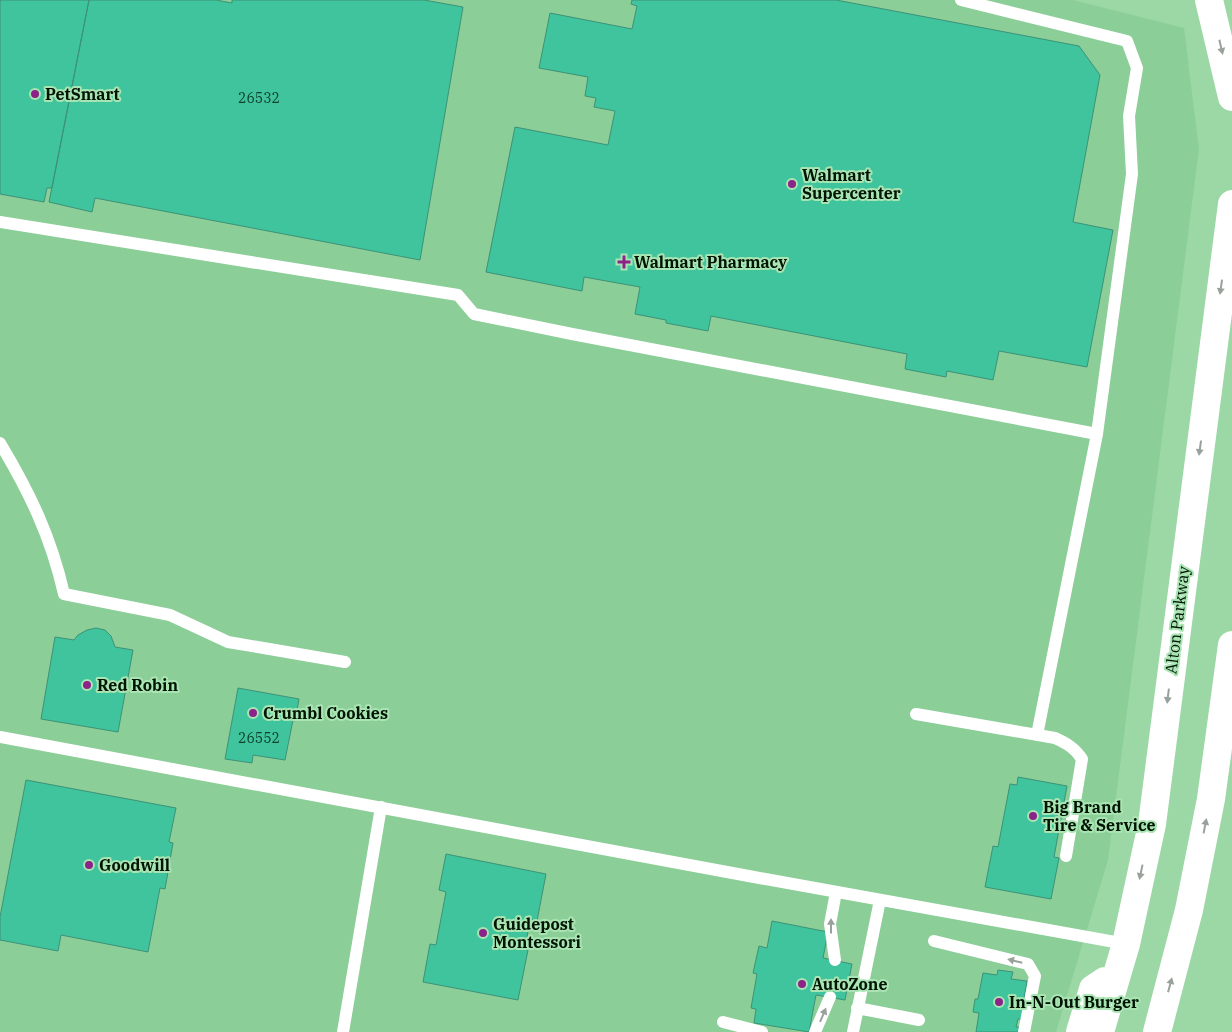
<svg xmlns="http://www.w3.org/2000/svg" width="1232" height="1032" font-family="'IBM Plex Serif',serif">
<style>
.built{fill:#8bce97}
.building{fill:#3fc49d;stroke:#3d9277}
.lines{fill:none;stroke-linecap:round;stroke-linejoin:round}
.lane{stroke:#fff;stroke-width:12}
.primary{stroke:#fff;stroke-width:28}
.highway{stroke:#fff;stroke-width:28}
.oneway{fill:#99a19b}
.poi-dot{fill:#8b2388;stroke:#a9e5b3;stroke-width:2}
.labels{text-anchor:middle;stroke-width:4;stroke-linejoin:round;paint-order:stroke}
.number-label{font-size:14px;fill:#10402a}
.poi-label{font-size:16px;font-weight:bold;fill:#001404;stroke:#a9e5b3;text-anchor:start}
.street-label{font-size:16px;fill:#001404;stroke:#a9e5b3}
</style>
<rect width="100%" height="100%" fill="#9cd8a6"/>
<path class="built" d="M0,0h1073l111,28 15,121 -91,711 -52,172h-1056z"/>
<path class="building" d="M0,0h89l-37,188h-5l-3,14 -44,-8z
M89,0h127l16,3v-3h192l39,7 -43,253 -325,-62 -3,14 -43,-10z
M632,0h204l243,46 21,29 -27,147 40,8 -26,137 -88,-16 -6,29 -46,-9 -1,6 -41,-8 2,-15 -196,-38 -3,15 -42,-8v-3l-31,-6 5,-27 -56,-10 -2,14 -96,-19 29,-145 93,18 7,-34 -21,-4 2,-9 -11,-2 3,-19 -49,-9 11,-55 82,16 5,-23 -6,-2z
M96,628l9,2 6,6 4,11 18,3 -15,82 -77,-13 14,-82 19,3 4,-5 9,-5z
M238,688l61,11 -4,22 -2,-1 -8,40 -32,-5 -1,8 -27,-4z
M1018,777l49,9 -13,71 5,1 -8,41 -66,-12 8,-41 5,1 12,-63 7,1z
M26,780l150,28 -7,34 4,1 -8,46 -5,-1 -12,64 -87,-17 -3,16 -58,-11v-23z
M446,854l100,20 -9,47 -11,-3 -2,6 5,1 -3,18 -6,-1 -2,6 10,2 -10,50 -95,-18 7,-38 6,1 10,-53 -7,-2z
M772,921l56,11 -5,26 29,6 -7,36 -29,-5 -7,37 -55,-9 2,-14 -5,-1 6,-34 -4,-1 6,-27 8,2z
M998,970l15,2 -2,7 16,2 -4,24h3l-3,14h-5l-2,8h4l-1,5h-43l3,-19 -6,-1 2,-13h3l5,-26 14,2z"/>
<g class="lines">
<path class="lane" d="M961,0l166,41 10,27 -8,48 3,58 -35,260 -60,301
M0,222l458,73 16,19 98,20 525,100
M0,443c30,50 51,94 64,151l106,21 58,27 117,20
M916,714l139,24c11,5 20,10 27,21l-16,97
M0,737l754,140 372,67
M934,941l94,23 7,12 -11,56
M835,960l-5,-36 6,-32
M857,1008l62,12
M723,1022l39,10
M343,1032l38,-225
M815,1032l15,-35
M853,1032l27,-132"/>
<path class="primary" d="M1080,1032l13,-43 12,-8
M1100,1032l26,-88 26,-120 80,-620
M1157,1032l32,-122 22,-111 21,-154"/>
<path class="highway" d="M1209,0l23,97"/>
</g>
<defs><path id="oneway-solid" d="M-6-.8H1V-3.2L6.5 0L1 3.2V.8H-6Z" transform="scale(1.25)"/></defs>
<g class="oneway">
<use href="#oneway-solid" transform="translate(1221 47) rotate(77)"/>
<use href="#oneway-solid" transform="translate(1221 287) rotate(98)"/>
<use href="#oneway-solid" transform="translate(1200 448) rotate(98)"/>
<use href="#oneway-solid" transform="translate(1168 696) rotate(97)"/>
<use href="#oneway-solid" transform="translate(1205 826) rotate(-79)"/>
<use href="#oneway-solid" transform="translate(1141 872) rotate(102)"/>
<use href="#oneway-solid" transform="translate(831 926) rotate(-90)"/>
<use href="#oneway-solid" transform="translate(1015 961) rotate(-166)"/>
<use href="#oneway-solid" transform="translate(1170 985) rotate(-75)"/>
<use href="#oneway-solid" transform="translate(823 1015) rotate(-67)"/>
</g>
<g class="poi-dot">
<circle cx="35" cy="94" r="5"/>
<circle cx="792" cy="184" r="5"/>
<path d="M621.5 254.5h5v5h5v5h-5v5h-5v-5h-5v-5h5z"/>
<circle cx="87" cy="685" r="5"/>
<circle cx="253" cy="713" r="5"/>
<circle cx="1033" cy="816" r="5"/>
<circle cx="89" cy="865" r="5"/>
<circle cx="483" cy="933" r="5"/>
<circle cx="802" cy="984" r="5"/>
<circle cx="999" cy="1002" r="5"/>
</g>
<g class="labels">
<g class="number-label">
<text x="259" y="103">26532</text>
<text x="259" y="743">26552</text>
</g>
<g class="poi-label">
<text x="45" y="100">PetSmart</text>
<text x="802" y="181">Walmart<tspan x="802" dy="18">Supercenter</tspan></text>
<text x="634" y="268">Walmart Pharmacy</text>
<text x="97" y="691">Red Robin</text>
<text x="263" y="719">Crumbl Cookies</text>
<text x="1043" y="813">Big Brand<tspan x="1043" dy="18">Tire &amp; Service</tspan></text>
<text x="99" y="871">Goodwill</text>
<text x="493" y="930">Guidepost<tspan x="493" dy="18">Montessori</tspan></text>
<text x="812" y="990">AutoZone</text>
<text x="1009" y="1008">In-N-Out Burger</text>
</g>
<g class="street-label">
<text transform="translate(1177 620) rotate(-83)" y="6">Alton Parkway</text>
</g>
</g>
</svg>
